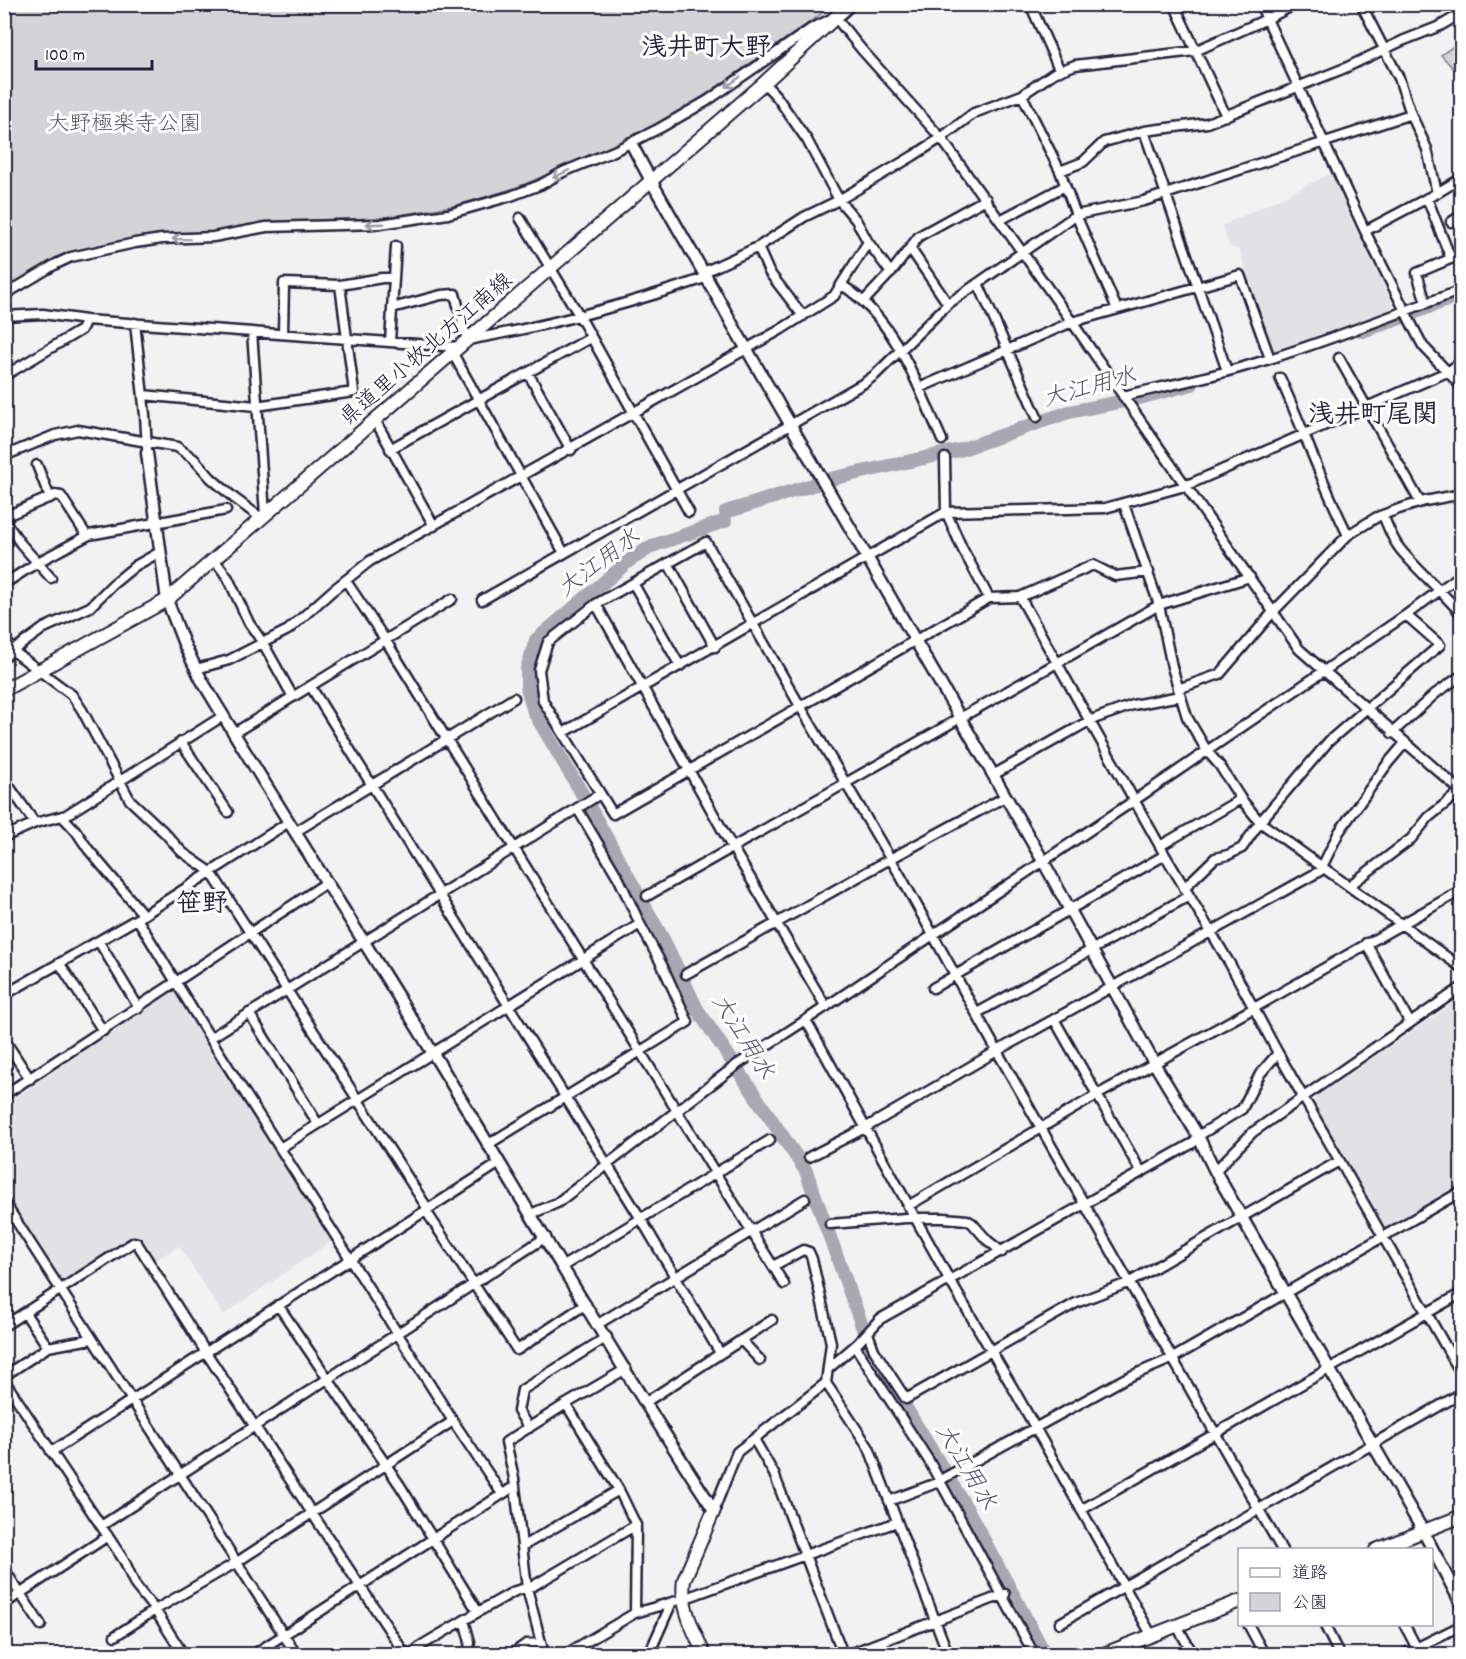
<svg xmlns="http://www.w3.org/2000/svg" width="1466" height="1659" font-family="Dekko,'Klee One',sans-serif">
<style>
.built{fill:#e2e2e6}
.green{fill:#d3d3d8;stroke:#7a7a8a;stroke-width:1.5}
.lines{fill:none;stroke-linecap:round;stroke-linejoin:round}
.river{stroke:#a8a8b2;stroke-width:14}
.minor-casing{stroke:#22223b;stroke-width:13}
.tertiary-casing{stroke:#22223b;stroke-width:15}
.secondary-casing{stroke:#22223b;stroke-width:16}
.minor{stroke:#fff;stroke-width:8}
.tertiary{stroke:#fff;stroke-width:10}
.secondary{stroke:#fff;stroke-width:12}
.oneway{stroke:#9c9ca7}
.labels{text-anchor:middle;stroke-width:6;stroke-linejoin:round;paint-order:stroke}
.park-label{font-size:22px;fill:#57576a;stroke:#fff}
.street-label{font-size:22px;fill:#22223b;stroke:#fff}
.water-label{font-size:24px;font-style:italic;fill:#58586b;stroke:#fff}
.quarter-label{font-size:26px;font-weight:bold;fill:#22223b;stroke:#fff}
</style>
<rect width="100%" height="100%" fill="#f2f2f3"/>
<filter id="ink" filterUnits="userSpaceOnUse"><feTurbulence type="fractalNoise" baseFrequency=".0167" numOctaves="2"/><feDisplacementMap in="SourceGraphic" scale="12" xChannelSelector="R" yChannelSelector="G"/><feConvolveMatrix kernelMatrix="1 2 1 2 8 2 1 2 1" color-interpolation-filters="sRGB"/></filter>
<g filter="url(#ink)">
<path class="built" d="M1334,172l59,134 -6,11 -113,35 -35,-103 -9,-2 -8,-21z
M175,990l161,248 -113,77 -44,-69 -26,16 -17,-27 -75,48 -56,-92v-87z
M1461,998v189l-68,39 -8,2 -4,-4 -66,-117 -1,-6 3,-5z"/>
<path class="green" d="M4,5h830l-139,97 -65,37 -112,48 -60,18 -76,13 -113,4 -56,12 -22,1 -25,-1 -56,9 -51,13 -54,34z
M1461,41v36l-20,-22z"/>
<g class="lines">
<path class="river" d="M1362,331l33,-11 67,-26
M726,512l109,-34 125,-28 109,-38 70,-14 53,-14
M725,521l-73,25 -22,14 -94,80 -9,29v18l7,25 47,80 83,149 33,68 109,162 64,177
M886,1375l81,134 78,145"/>
<g class="minor-casing">
<path id="minor" d="M1030,4l30,67
M1174,4l52,112
M1260,4l105,227 48,96 10,19 39,41
M1361,4l38,74 12,36 16,35 10,44
M1022,95l38,76 16,44 41,94
M1144,131l83,240
M1060,171l23,-9 21,-20 40,-11 63,-8 138,-55 57,-27 38,-15 22,-13
M1427,198l24,61
M520,218l59,97 110,197
M1000,220l65,-34
M1451,222l11,-7
M1365,231l72,-38 25,-15
M868,242l23,31
M758,247l11,25 34,44
M910,248l38,56
M704,272l54,-25 46,-30 35,-17 74,-44 28,-18 33,-25 48,-18 32,-22 21,-8 120,-14 72,-32 29,-15
M978,283l59,134
M842,285c54,35 75,99 100,155
M4,295l52,-31 15,-7 64,-14 27,-4 51,-2 53,-10 114,-3 68,-10 63,-18 29,-11 23,-13 51,-21 46,-23 47,-27 105,-73 23,-11 27,33 79,88 131,184 227,327 163,143
M864,301l30,-32 25,-33 67,-37
M1426,303l-9,-30 45,-19
M392,308l49,-13 14,-1 12,46c82,-14 162,-36 241,-63
M4,316l39,-2 43,6 373,27
M135,323l10,92 2,33
M252,332l13,182
M283,334l1,-51 56,2 42,-7h12
M390,342l6,-96
M452,352l112,201
M1339,358l81,144
M528,373l43,77
M4,376l77,-46 5,-10
M1280,378c24,52 42,106 68,157
M919,388l153,-66 168,-47 28,78
M143,395l113,11 98,-14 -14,-107
M1123,396c43,-10 88,-19 130,-32 71,-21 139,-49 209,-74
M375,420l59,106
M390,449l200,-111
M4,456l51,-21 23,-5 99,17 17,12 17,19 23,20 27,20
M945,458l1,54 16,36 27,50
M37,465l13,33
M1124,504l35,101 13,62 15,50 20,34 13,15 21,33 19,23 202,146
M1383,515c5,12 9,24 17,34 19,23 43,43 62,66
M4,517l51,-22 6,1 26,40
M4,520l17,24 30,34
M214,559l14,19 21,45 14,20 30,54
M668,563l47,84
M1149,572l-34,4 -22,-11 -73,32 -31,1 -376,216 -70,-113 -4,-31 9,-28 48,-38 110,-62 94,164 100,169 97,176 285,499
M346,581l40,60 398,643
M633,583l47,83
M4,584l34,-22 51,-27 137,-25
M1020,597l145,258 65,109 48,89 184,322
M482,600l382,-217 11,-8 73,-71 128,-89 68,-14 267,-87
M596,604l136,243 94,160
M4,638l9,13 59,44 10,15 48,90 35,33 17,19 29,20 217,337
M4,657l40,-29 46,-21 22,-22 23,-19 25,-14
M196,669l33,-9 59,-30 44,-39 38,-30 410,-231 54,-34 34,-54 -12,-22 -17,-20 -32,-60 -30,-43 -13,-14
M311,687l330,532 79,134
M1178,689l42,-15 53,-62 75,-77 29,-18 22,-8 26,-8 37,-7
M234,733l218,-134
M563,733l383,-221 159,-4 80,-22 262,-114 15,-10
M1392,733l43,-39 27,-19
M181,742l47,70
M993,775l98,-55 42,-15 47,-9
M4,779l31,44
M295,832l219,-134
M4,837l31,-14 31,-8 157,-99
M1160,846l81,-47
M1349,886l62,-47 18,-22 33,-27
M1184,888l31,-30 13,-3 14,-7 18,-26 69,-81 111,-96 -34,-30
M647,896l512,-291 91,-28
M142,916l147,-94
M138,920l72,118 243,383 49,73
M99,942l40,66
M1366,943l44,80
M60,964l43,67
M686,974l204,-115 115,-62
M933,988l232,-133
M4,995l138,-79 -1,-4 -53,-63 -12,-18 -14,-15
M249,1013l69,111
M977,1013l212,-117
M1054,1019l87,153
M806,1020l143,259 64,109 139,248
M210,1038l390,-244
M4,1039l26,40
M4,1095l322,-212
M487,1145l201,-123 -26,-57 -22,-41 -21,-45 -42,-71
M280,1148l360,-224
M809,1157l56,-29 132,-77 323,-180 19,-39 49,-69 17,-20
M1215,1171l38,-39 209,-145
M4,1202l292,452
M908,1206l189,-111 157,-87 208,-118
M426,1211l91,139 69,-46
M531,1214l26,-11 181,-139 68,-44 329,-220 271,-185 56,-41
M830,1224l76,-6h38l23,2 5,3 15,17 15,12
M563,1266l207,-126
M773,1266l30,-16 6,2 3,7 19,84 -5,40 43,65 79,206
M278,1305l123,182 77,125
M25,1313l23,34
M598,1324l207,-125
M4,1326l130,-84 3,1 68,108 200,303
M868,1333l6,17 32,49 170,-96 54,-21 209,-121
M741,1340l19,20
M855,1346l74,115 105,193
M626,1369l-60,35 53,86 17,35 -1,88
M828,1369l30,-26 22,-24 313,-176 5,-7 44,-27 18,-35 18,-21
M4,1376l44,-29 43,-8
M4,1380l121,182 10,23 20,25 82,-48 216,-141
M646,1402l126,-82
M529,1428l-11,-17 4,-21 85,-53
M754,1439l20,35 69,180
M51,1452l447,-288
M889,1501l50,-19 5,-4 180,-99 49,-21 289,-167
M714,1510l23,-58 89,-69
M1081,1510l381,-217
M101,1526l445,-289
M523,1546l96,-56
M4,1569l37,56
M4,1604l104,-68
M464,1620l6,22 -2,12
M1060,1623l402,-230
M1248,1624l16,30
M1324,1624l15,30
M1404,1624l16,30
M1177,1626l16,28
M115,1636l40,-26 28,44
M880,1643l4,11
M254,1654l261,-168
M412,1654l10,-9 56,-33 37,-21 18,-5 103,-61
M512,1654l14,-10 15,-1
M544,1654l-17,-66 -13,-110 -8,-36 60,-38
M566,1654l69,-41 48,-14 214,-77
M649,1654l23,-52
M849,1654l156,-60
M1404,1654l58,-29"/>
</g>
<g class="tertiary-casing">
<path id="tertiary" d="M631,143c31,61 68,119 100,179l312,539 111,202 44,73 17,35 208,360 39,74
M147,453l20,147 17,44 17,35c75,125 154,247 230,371 94,153 184,310 283,460"/>
</g>
<g class="secondary-casing">
<path id="secondary" d="M4,690l163,-90 597,-517 86,-79
M1376,1550l86,-34
M704,1654c-10,-23 -24,-48 -20,-74l30,-70
M1104,1654l136,-53"/>
</g>
<use href="#minor" class="minor"/>
<use href="#tertiary" class="tertiary"/>
<use href="#secondary" class="secondary"/>
</g>
<defs><path id="oneway-shaft" d="M-6 0H5M1.5-3L5.5 0L1.5 3" fill="none" stroke-width="1.6" stroke-linecap="round" stroke-linejoin="round" transform="scale(1.5)"/></defs>
<g class="oneway">
<use href="#oneway-shaft" transform="translate(733 82) rotate(144)"/>
<use href="#oneway-shaft" transform="translate(561 174) rotate(154)"/>
<use href="#oneway-shaft" transform="translate(375 224) rotate(178)"/>
<use href="#oneway-shaft" transform="translate(181 239) rotate(-179)"/>
</g>
</g>
<g class="labels">
<g class="park-label">
<text x="124" y="130">大野極楽寺公園</text>
</g>
<g class="street-label">
<text transform="translate(425 348) rotate(-41)" y="8">県道里小牧北方江南線</text>
</g>
<g class="water-label">
<text transform="translate(1089 386) rotate(-15)" y="8">大江用水</text>
<text transform="translate(598 562) rotate(-37)" y="8">大江用水</text>
<text transform="translate(744 1036) rotate(58)" y="8">大江用水</text>
<text transform="translate(967 1466) rotate(59)" y="8">大江用水</text>
</g>
<g class="quarter-label">
<text x="706" y="55">浅井町大野</text>
<text x="1373" y="422">浅井町尾関</text>
<text x="202" y="911">笹野</text>
</g>
</g>
<rect width="1466" height="1659" fill="none" stroke="#fff" stroke-width="24"/>
<rect x="12" y="12" width="1442" height="1635" fill="none" stroke="#22223b" stroke-width="2" filter="url(#ink)"/>
<rect x="1238" y="1548" width="195" height="78" fill="#ffffff" stroke="#a7a7b1" stroke-width="1.5"/>
<rect x="1250" y="1568" width="30" height="9" fill="#ffffff" stroke="#a7a7b1" stroke-width="1.5"/>
<text x="1292" y="1578" font-size="18" fill="#22223b">道路</text>
<rect x="1250" y="1593" width="30" height="18" fill="#d3d3d8" stroke="#a7a7b1" stroke-width="1.5"/>
<text x="1292" y="1608" font-size="18" fill="#22223b">公園</text>
<path d="M36 60v9h116v-9" fill="none" stroke="#22223b" stroke-width="3"/>
<text x="45" y="60" font-size="18" fill="#22223b" stroke="#ffffff" stroke-width="4.5" paint-order="stroke">100 m</text>
</svg>
